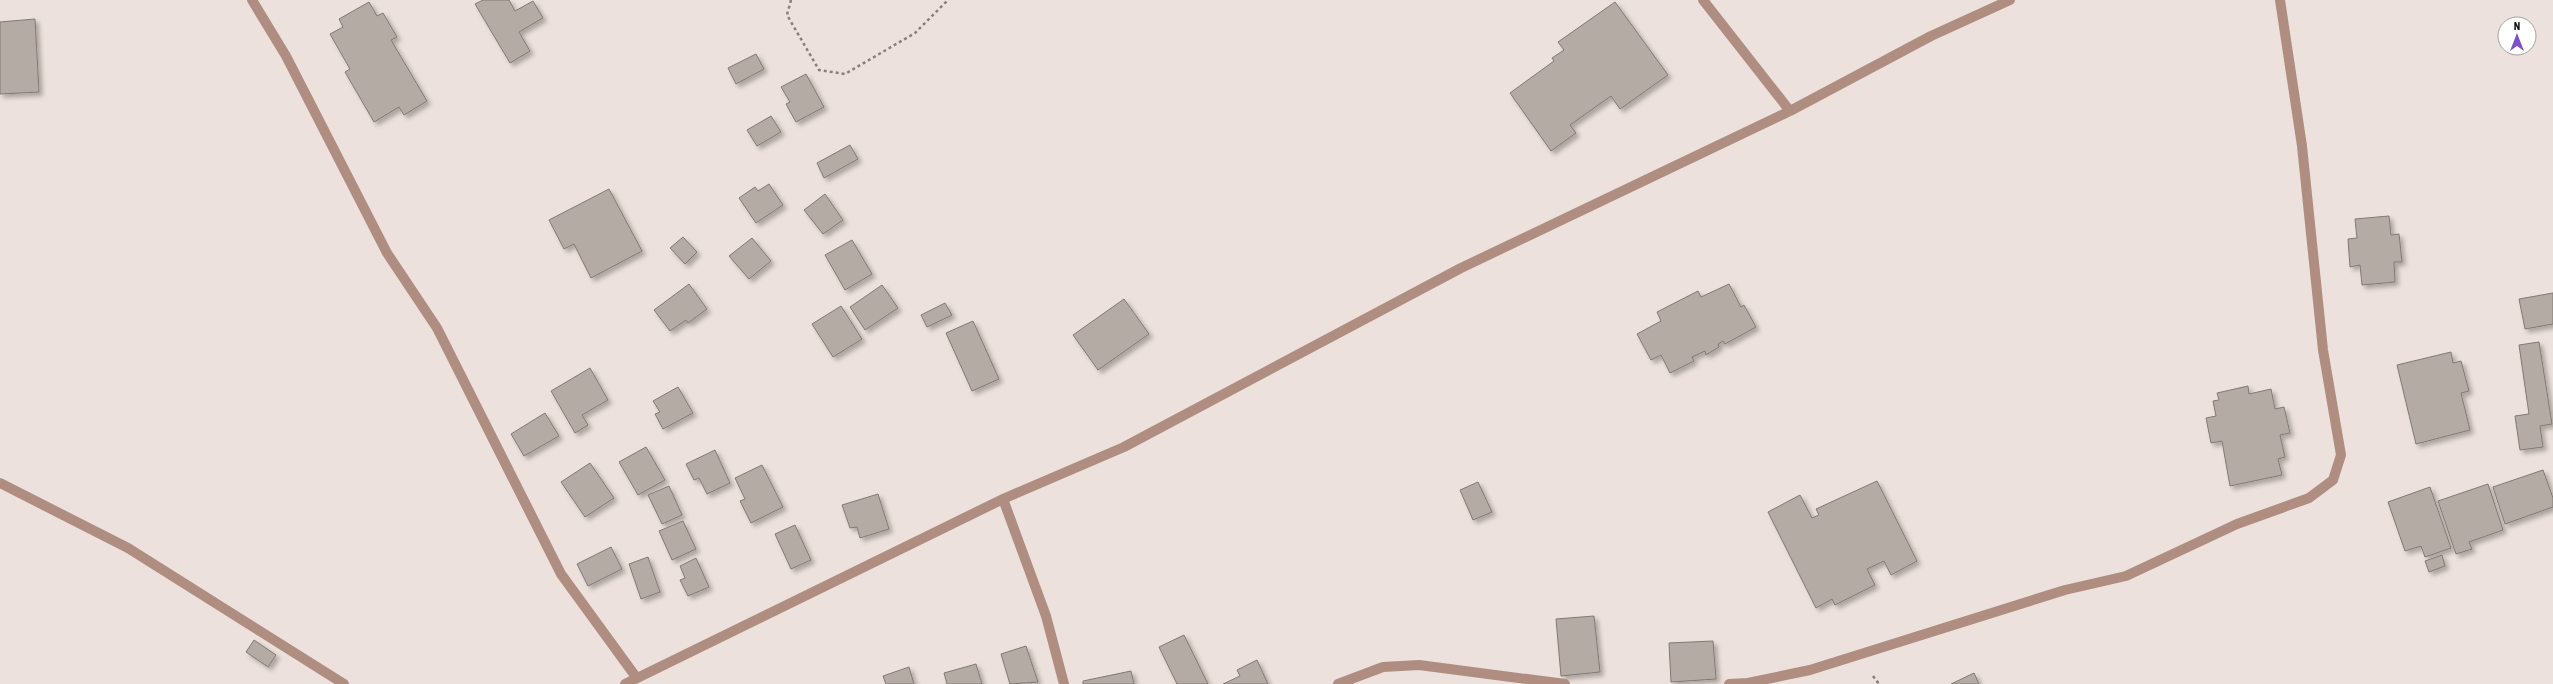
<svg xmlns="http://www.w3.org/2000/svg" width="2553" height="684" font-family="'Asap Condensed',sans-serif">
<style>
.building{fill:#b5aba5;stroke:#827973;filter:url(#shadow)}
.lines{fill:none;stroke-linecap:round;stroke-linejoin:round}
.path{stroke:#88807d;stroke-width:2.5;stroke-dasharray:3 3;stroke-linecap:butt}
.minor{stroke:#af8e81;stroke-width:10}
</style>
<defs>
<filter id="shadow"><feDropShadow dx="3.5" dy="3.5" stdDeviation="2" flood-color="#0004"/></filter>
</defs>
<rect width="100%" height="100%" fill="#ece1dc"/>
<path class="building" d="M483,0h26l6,11 18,-10 10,17 -24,14 11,19 -20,12 -35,-59z
M369,2l8,14 6,-3 14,24 -6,3 36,61 -23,14 -5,-8 -25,15 -29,-50 5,-3 -20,-35 13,-7 -4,-8z
M1615,2l53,73 -48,34 -9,-13 -41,29 6,8 -25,18 -41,-58 44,-32 -2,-3 12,-8 -6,-8z
M35,19l4,73 -39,2v-72z
M756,54l8,15 -28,15 -8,-16z
M806,74l18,33 -28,15 -10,-18 4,-2 -9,-15z
M771,116l10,16 -24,14 -10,-16z
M850,145l8,14 -34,19 -7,-15z
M769,184l14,21 -27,18 -17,-25 16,-11 3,4z
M609,189l33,62 -51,27 -17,-34 -10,5 -15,-29z
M825,194l18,26 -20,14 -19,-24z
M2389,216l2,19 8,-1 3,28h-8l1,20 -33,3 -2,-20 -10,2 -2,-28 9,-1 -2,-19z
M683,237l14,15 -12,12 -15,-16z
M752,238l19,23 -22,18 -20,-23z
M852,240l20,34 -27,16 -20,-35z
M689,284l18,25 -19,14 -2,-3 -16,11 -16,-21z
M1729,284l12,23 3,-2 12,22 -31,17 -2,-3 -5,3 1,3 -13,8 -1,-4 -13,6 2,4 -24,12 -9,-18 -10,5 -14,-26 24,-13 -4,-9 41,-21 3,6z
M882,285l16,23 -33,22 -15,-23z
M2553,293v31l-28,5 -6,-30z
M1124,299l25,35 -51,36 -25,-35z
M945,303l7,12 -25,12 -6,-12z
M841,306l21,33 -29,18 -21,-33z
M973,321l26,58 -27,12 -26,-58z
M2539,342l13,82 -12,2 3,21 -23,3 -5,-34 14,-2 -10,-69z
M2451,352l2,11 8,-2 8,30 -8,2 9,37 -54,14 -19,-79z
M590,368l18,32 -26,15 6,10 -13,8 -24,-42z
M2248,386l1,8 22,-5 4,20 9,-2 6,26 -10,2 5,22 -7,2 4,16 -52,11 -8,-45 -11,2 -5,-25 10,-2 -3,-15 6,-1 -2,-7z
M678,387l15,26 -30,16 -8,-15 5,-2 -7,-11z
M545,413l14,23 -35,20 -13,-22z
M646,447l19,33 -27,15 -19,-33z
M715,450l15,33 -23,11 -8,-16 -5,2 -8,-16z
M590,463l24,35 -29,19 -24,-35z
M762,465l21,42 -32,16 -11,-22 5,-2 -10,-21z
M2543,470l10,28v9l-48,17 -12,-37z
M1877,481l40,80 -26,14 -7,-14 -17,8 8,16 -40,20 -3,-6 -16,9 -48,-96 32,-17 12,23 7,-3 -3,-6z
M1478,482l14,30 -19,8 -13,-30z
M2488,484l15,46 -34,12 3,7 -16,5 -18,-53z
M669,486l13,29 -20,9 -14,-29z
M2430,487l21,61 -26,9 -4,-11 -16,5 -17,-49z
M878,494l11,35 -29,9 -3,-11 -7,1 -8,-23z
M683,521l13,28 -24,11 -13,-29z
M795,525l16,35 -20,9 -16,-35z
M611,547l11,22 -34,17 -11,-22z
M2442,555l3,11 -16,6 -4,-11z
M648,557l12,35 -19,7 -12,-35z
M696,558l13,29 -21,9 -8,-16 5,-2 -5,-12z
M1594,616l6,56 -39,4 -5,-57z
M1184,635l24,49h-31l-18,-37z
M254,640l22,15 -8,12 -22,-15z
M1713,641l3,38 -45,3 -2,-39z
M1026,646l12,36 -28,2 -9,-30z
M1257,660l11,24h-45l17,-8 -3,-6z
M976,664l6,20h-35l-3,-11z
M909,667l5,17h-28l-3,-8z
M1131,671l3,13h-51v-3z
M1974,673l5,11h-28z"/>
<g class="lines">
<path class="path" d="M791,0l-4,15 32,55 26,4 70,-41 33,-33
M1873,676l6,8"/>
<path class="minor" d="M252,0l34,56 101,197 50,75 124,246 75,103
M1703,0l87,111
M0,483l128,65 216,136
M1003,499l43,117 18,68
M625,684l378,-185 121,-52 337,-179 329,-157 141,-75 79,-36
M1338,684l45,-17 36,-2 146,19
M1729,684l19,-1 62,-13 255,-80 61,-14 111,-52 72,-26 24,-18 8,-25 -18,-105 -21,-204 -22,-146"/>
</g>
<g transform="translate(2517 36)"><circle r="19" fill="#ffffff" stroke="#a4a2a1"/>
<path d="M0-3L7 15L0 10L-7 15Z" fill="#7b51cb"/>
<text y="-6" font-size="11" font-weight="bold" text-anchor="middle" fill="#1b1715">N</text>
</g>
</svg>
